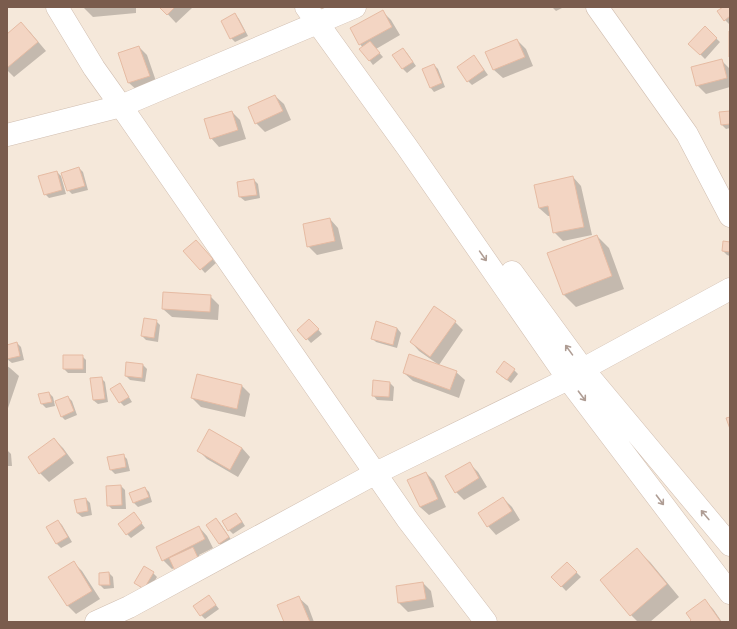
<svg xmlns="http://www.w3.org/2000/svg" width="737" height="629" font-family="'PT Sans Narrow',sans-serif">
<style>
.residential{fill:#f5e8da}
.shadow{fill:#0003}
.building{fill:#f3d5c3;stroke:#e6bba3}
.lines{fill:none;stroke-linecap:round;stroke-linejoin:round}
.minor-casing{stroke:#d1beb0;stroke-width:23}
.minor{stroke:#fff;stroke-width:22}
.oneway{stroke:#af9d94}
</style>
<rect width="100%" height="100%" fill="#fdf6ec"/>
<path class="residential" d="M7,7h723v615h-723z"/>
<path class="shadow" d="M84,7h52v6l-43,4 -9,-9z
M161,7h32l-17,16z
M552,7h12l-8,4z
M725,7h5v16l-1,1 -4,-4z
M383,12l8,8 9,15 -24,14 7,8 -10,8 -12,-16 2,-1 -3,-4z
M235,14l4,5 9,17 -13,6 -4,-4z
M21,24l9,8 16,19 -32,26 -7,-7v-34z
M705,28l15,14 -15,17 -15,-15z
M517,40l9,9 7,17 -30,12 -9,-8 -7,-18z
M139,47l8,8 10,29 -19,7 -9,-8z
M403,49l4,4 9,13 -9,7 -4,-4z
M721,60l9,9v18l-24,7 -9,-9z
M478,61l10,14 -16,10 -4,-4z
M434,65l4,4 7,18 -11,5 -4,-5z
M275,96l9,8 7,16 -26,12 -9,-9z
M232,112l8,8 6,19 -27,8 -8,-9z
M730,112v16l-4,1 -4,-4z
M79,168l4,4 5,18 -16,4 -4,-4z
M57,172l4,4 5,18 -17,4 -4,-4z
M573,177l8,9 11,49 -29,6 -9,-9 -3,-16h-3l-9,-8z
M254,180l4,4 2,14 -15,3 -5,-4 -2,-14z
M330,219l8,9 5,21 -26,6 -9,-9z
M597,236l12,12 15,41 -48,18 -13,-13z
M730,243v13l-3,-1 -4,-4z
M200,245l16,18 -11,10 -20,-22z
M210,296l9,9 -1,15 -46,-3 -9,-8z
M156,321l4,4 -2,17 -12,-2 -4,-4z
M455,322l8,8 -24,35 -20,-14 -8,-9z
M313,324l9,10 -11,9 -12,-13z
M397,328l4,5 -4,15 -21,-6 -4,-4z
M17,343l4,4 3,13 -12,3 -5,-4v-13z
M82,356l4,4v13h-18l-4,-4z
M143,365l4,4 -2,13 -15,-2 -4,-4z
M7,366l3,2 9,8 -12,35z
M514,370l4,4 -7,9 -10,-7z
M456,372l9,8 -6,18 -46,-17 -9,-8z
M101,378l4,4 3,20 -10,2 -5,-4z
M374,381l16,2 4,4 -1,14 -16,-1 -4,-5z
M242,386l8,8 -5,23 -44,-10 -9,-9z
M124,389l8,13 -8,4 -4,-4z
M49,393l4,4 2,9 -9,2 -4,-4z
M68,397l4,4 5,14 -12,5 -4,-4z
M210,430l32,18 8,9 -12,20 -31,-18 -9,-9z
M54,439l9,9 11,15 -25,19 -9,-9z
M7,450l4,4 1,12h-5z
M123,455l4,4 3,12 -15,3 -4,-4z
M469,463l9,9 9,15 -23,13 -8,-8z
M426,473l8,8 12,26 -17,8 -9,-8z
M121,486l4,4 1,19h-14l-4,-4z
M145,488l4,4 3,10 -14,5 -4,-4z
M503,498l9,9 8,13 -24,15 -8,-9 -9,-13z
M86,499l4,4 2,12 -10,2 -5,-4z
M134,513l11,15 -14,10 -4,-4z
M236,514l4,4 5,8 -12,8 -4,-4z
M216,519l4,4 12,18 -9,6 -4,-4z
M58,521l4,4 10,17 -11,6 -4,-4 -10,-17z
M199,527l8,9 6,12 -14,7 5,11 -30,2 -2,1 -9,-9z
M637,550l13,12 29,35 -29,25h-12l-7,-7z
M74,563l8,8 18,28 -24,15 -8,-8 -18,-29z
M567,563l14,14 -15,14 -13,-14z
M109,573l4,4 1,11 -10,1 -4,-4v-11z
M153,573l4,4 -9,15 -8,-5 -4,-4z
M423,583l8,8 3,16 -26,5 -9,-9 -2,-16z
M209,596l10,13 -14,10 -4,-4z
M299,598l9,8 6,16h-29z
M704,600l9,9 9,13h-32z"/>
<path class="building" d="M159,7h16l-8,8z
M723,7h7v9l-6,5 -7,-10z
M383,10l9,17 -33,18 -9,-17z
M235,13l10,19 -15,7 -9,-18z
M21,22l17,20 -31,26v-34z
M705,26l12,12 -17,17 -12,-11z
M729,31h1v26h-1z
M517,39l8,18 -32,13 -8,-18z
M370,41l10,12 -11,8 -10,-12z
M139,46l11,30 -22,7 -10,-30z
M403,48l10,14 -11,7 -10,-14z
M474,55l10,15 -17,12 -10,-15z
M722,59l5,19 -31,8 -5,-19z
M434,64l8,19 -12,5 -8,-19z
M275,95l8,16 -28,13 -7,-17z
M232,111l6,19 -28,9 -6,-20z
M730,111v13l-9,1 -2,-13z
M79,167l6,19 -18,5 -6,-18z
M57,171l5,19 -18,5 -6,-19z
M573,176l11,51 -31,6 -5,-27 -9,2 -5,-23z
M254,179l3,16 -18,2 -2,-15z
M330,218l5,23 -28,6 -4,-23z
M597,235l15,41 -49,19 -16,-42z
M196,240l17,19 -13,11 -17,-19z
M723,241l7,1v10l-8,-1z
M163,292l48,3 -1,17 -48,-3z
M434,306l22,15 -26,36 -20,-15z
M144,318l13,2 -3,18 -13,-2z
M309,319l10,10 -13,11 -9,-10z
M376,321l21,7 -4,17 -22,-6z
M17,342l3,14 -13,3v-14z
M409,354l48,17 -7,19 -47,-17z
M63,355h20v14h-20z
M504,361l11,8 -8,11 -11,-8z
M126,362l17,2 -1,14 -17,-2z
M197,374l45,11 -5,24 -46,-11z
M102,377l3,22 -12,1 -3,-22z
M373,380l17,2 -1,15 -17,-1z
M120,383l9,14 -10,6 -9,-14z
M49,392l3,10 -11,2 -3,-10z
M68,396l6,15 -13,6 -6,-16z
M730,417v12l-4,-11z
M209,429l33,19 -12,22 -33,-19z
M54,438l12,16 -27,20 -11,-17z
M124,454l2,13 -16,3 -3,-13z
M470,462l9,16 -24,15 -10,-17z
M426,472l12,27 -18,8 -13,-27z
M121,485l1,20 -15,1 -1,-20z
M145,487l4,10 -16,6 -4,-10z
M503,497l9,14 -25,16 -9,-14z
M86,498l2,13 -11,2 -3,-13z
M134,512l8,11 -16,12 -8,-11z
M236,513l6,9 -14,9 -6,-10z
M216,518l13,19 -10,7 -13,-19z
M58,520l10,17 -12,7 -10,-17z
M199,526l6,13 -43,22 -6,-14z
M193,547l7,15 -24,11 -7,-15z
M637,548l30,36 -37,32 -30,-36z
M74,561l18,30 -25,15 -19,-29z
M567,562l10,10 -16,15 -10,-10z
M144,566l10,6 -10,17 -10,-6z
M109,572l1,13h-11v-12z
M423,582l3,17 -28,4 -2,-17z
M209,595l7,10 -16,11 -7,-10z
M299,596l11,26h-26l-7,-17z
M705,599l16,23h-32l2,-2 -5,-7z"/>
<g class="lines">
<g class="minor-casing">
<path id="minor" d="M57,7l37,61 27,38 234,-99
M306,7l101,140 161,232 162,214
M597,7l90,127 43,82
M7,135l114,-29 286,413 79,103
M512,272l71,97 147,176
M96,622l33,-15 247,-134 192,-94 15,-10 147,-80"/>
</g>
<use href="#minor" class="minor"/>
</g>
<defs><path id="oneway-shaft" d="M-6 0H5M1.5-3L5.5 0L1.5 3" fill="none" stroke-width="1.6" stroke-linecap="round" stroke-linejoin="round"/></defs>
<g class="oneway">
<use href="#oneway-shaft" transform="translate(483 256) rotate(55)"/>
<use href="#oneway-shaft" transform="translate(569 350) rotate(-126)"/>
<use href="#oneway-shaft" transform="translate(582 396) rotate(53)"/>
<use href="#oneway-shaft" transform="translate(660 500) rotate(53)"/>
<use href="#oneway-shaft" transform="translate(705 515) rotate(-130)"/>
</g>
<rect width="737" height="629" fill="none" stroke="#7a5c4d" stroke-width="16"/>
</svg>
